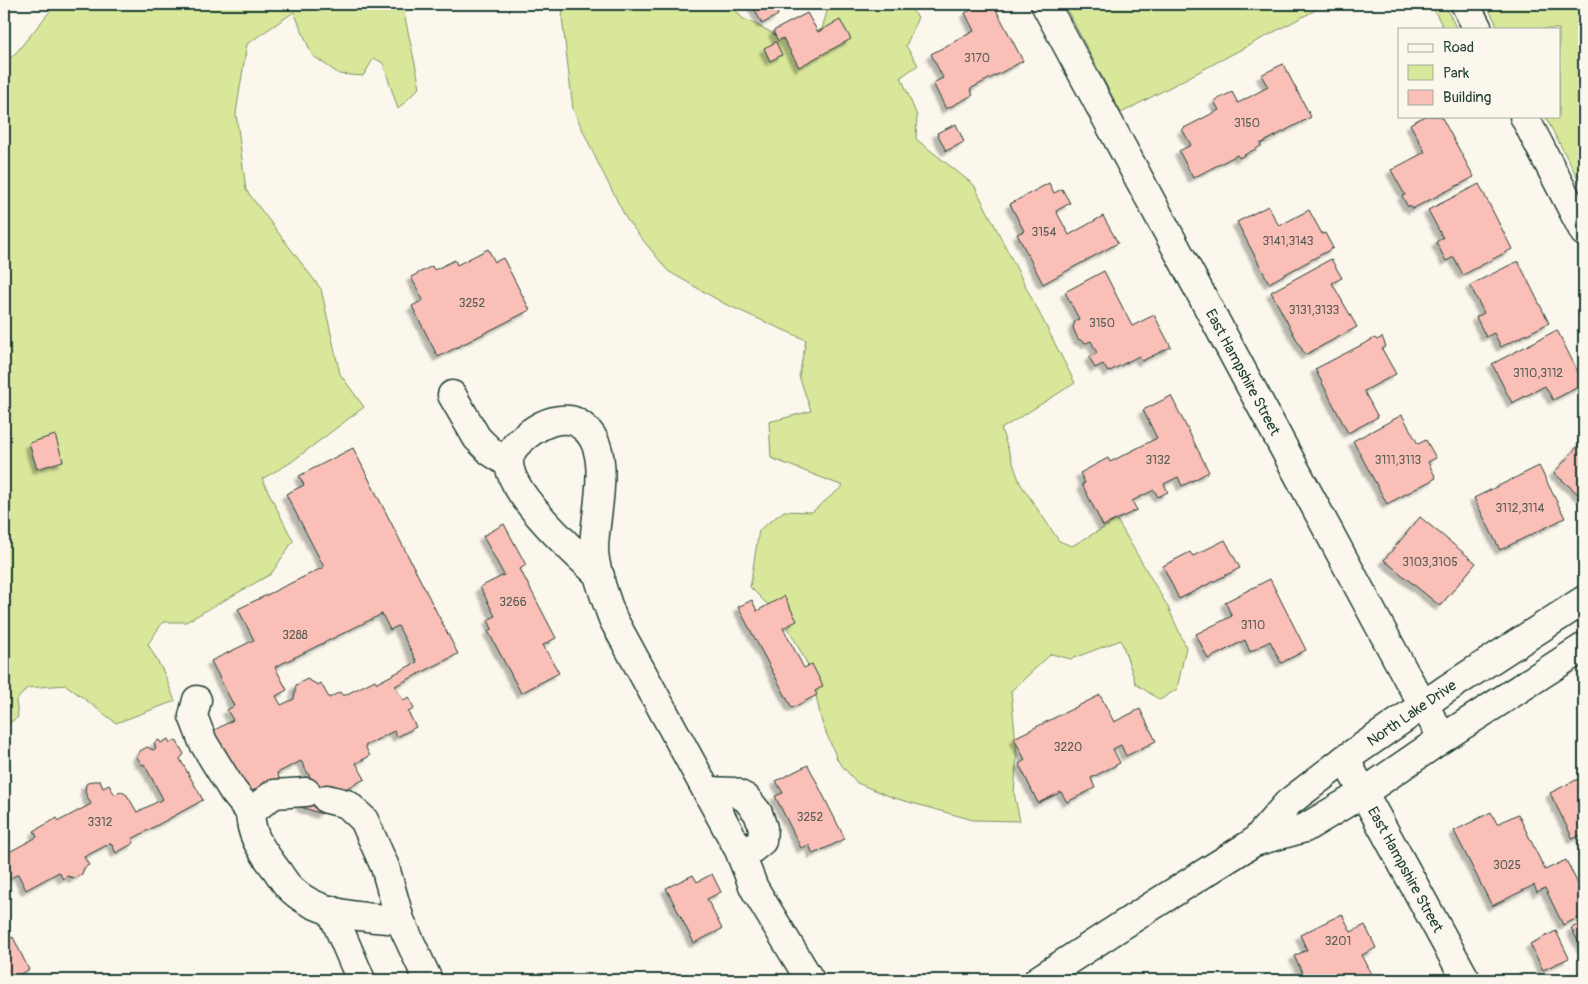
<svg xmlns="http://www.w3.org/2000/svg" width="1588" height="984" font-family="Pangolin,sans-serif">
<style>
.green{fill:#d9e79a;stroke:#7c9267}
.building{fill:#fabfb6;stroke:#1f3d34;fill-rule:evenodd;filter:url(#shadow)}
.lines{fill:none;stroke-linecap:round;stroke-linejoin:round}
.minor-casing{stroke:#1f3d34;stroke-width:31}
.major-casing{stroke:#1f3d34;stroke-width:31}
.minor{stroke:#fbf7ec;stroke-width:28}
.major{stroke:#fbf7ec;stroke-width:28}
.labels{text-anchor:middle;stroke-width:4.5;stroke-linejoin:round;paint-order:stroke}
.number-label{font-size:12px;fill:#565e54}
.street-label{font-size:15px;fill:#1f3d34;stroke:#fbf7ec}
</style>
<defs>
<filter id="shadow"><feDropShadow dx="-4.5" dy="4.5" stdDeviation="1" flood-color="#0004"/></filter>
</defs>
<rect width="100%" height="100%" fill="#fbf7ec"/>
<filter id="ink" filterUnits="userSpaceOnUse"><feTurbulence type="fractalNoise" baseFrequency=".02" numOctaves="2"/><feDisplacementMap in="SourceGraphic" scale="10" xChannelSelector="R" yChannelSelector="G"/><feConvolveMatrix kernelMatrix="1 2 1 2 8 2 1 2 1" color-interpolation-filters="sRGB"/></filter>
<g filter="url(#ink)">
<path class="green" d="M56,4h346l18,83 -22,22 -15,-46 -9,-5 -11,18 -24,-2 -27,-19 -18,-43 -47,32 -11,69 10,77 75,99 19,85 24,33 -74,56 -28,16 31,62 -22,33 -85,48h-23l-15,22 16,29 11,28 -59,22 -50,-38 -39,3 -11,13 2,16 -14,10v-664l11,-9z
M564,4h167l11,14 25,12 21,13 34,-14 7,-25h77l12,13 -12,29 12,19 -17,12 16,39 -1,23 58,46 101,198 -74,46 19,54 39,58 13,5 45,-26 51,87 18,40 -9,42 -17,11 -24,-16 -15,-44 -50,19 -20,-5 -40,37 6,64 -3,38 6,28 -47,-1 -79,-22 -37,-15 -19,-22 -16,-38 -12,-54 -25,-47 -35,-35 9,-57 25,-19 28,1 31,-26 -72,-28 -2,-36 42,-11 -12,-35 7,-36 -81,-36 -57,-33 -41,-51 -30,-59 -24,-52 -11,-92z
M1064,4h263l-206,109z
M1431,4h13l13,25h-13z
M1486,4h98v186l-39,-74h14v-87h-60z"/>
<path class="building" d="M752,4h37l-13,6 2,5 -16,9z
M983,4h10l30,57 -53,28 3,6 -27,14 -13,-26 10,-5 -12,-24 43,-23 -9,-18z
M807,13l11,19 22,-12 11,19 -52,28 -16,-29 -5,3 -5,-10z
M776,42l6,13 -12,6 -6,-13z
M1283,64l28,53 -51,27 1,2 -22,12 -2,-3 -44,23 -14,-27 12,-6 -9,-16 37,-19 -5,-9 18,-9 6,11 30,-16 -7,-12z
M1425,116h16l33,61 -62,32 -2,-4 -2,2 -6,-11 3,-1 -14,-25 34,-18 -15,-28z
M956,124l8,18 -18,9 -9,-18z
M1049,183l5,10 8,-4 8,14 -14,8 13,24 34,-19 15,27 -75,41 -26,-50 7,-3 -14,-27z
M1479,184l33,65 -49,26 -9,-18 -8,4 -10,-19 7,-4 -15,-28z
M1268,206l11,20 30,-16 13,24 3,-1 8,15 -64,35 -32,-61z
M488,249l7,13 8,-4 27,52 -92,47 -26,-51 11,-6 -12,-23 21,-11 2,4 21,-10 2,5z
M1331,259l11,19 -10,5 25,44 -52,28 -34,-63z
M1518,261l31,62 -48,24 -7,-14 -8,4 -10,-20 8,-4 -14,-28z
M1104,271l28,55 22,-11 17,32 -29,14 -3,-5 -31,16 -5,-8 -8,4 -6,-11 8,-4 -6,-12 -5,2 -8,-4 -5,-11 2,-7 4,-2 -14,-27z
M1557,330l27,54 -31,16 -8,-14 -33,17 -20,-39z
M1382,337l4,9 -4,3 14,25 -32,17 14,26 -30,16 -33,-64 60,-31 2,2z
M1171,396l38,76 -27,14 -4,-9 -14,7 4,8 -10,5 -4,-7 -22,11 5,9 -34,16 -21,-42 3,-1 -5,-10 28,-15 2,4 47,-24 -14,-28z
M1402,415l16,29 8,-4 10,18 -8,4 8,16 -49,26 -34,-63z
M55,435l8,26 -26,8 -8,-26z
M1584,439v60l-30,-26z
M353,448l105,206 -63,32 8,14 6,-3 5,12 -6,3 8,15 -19,10 -3,-6 -29,15 5,10 -14,7 9,16 -28,14 -5,-9 -10,30 -21,-7 9,-30 -9,-16 -24,12 4,9 -34,18 -36,-68 22,-12 -6,-10 7,-4 -23,-45 43,-21 -16,-31 86,-42 -38,-73 18,-9 -5,-9zM382,614l8,16 8,-4 19,36 -40,21 -2,-3 -32,16 -3,-4 -11,6 -8,-15 -3,2 -11,-6 -11,6 -2,14 -13,6 -5,-9 11,-6 -12,-23z
M1539,466l26,52 -65,32 -26,-52z
M1420,517l56,46 -36,43 -56,-46z
M504,524l22,41 -6,4 36,69 -13,7 16,28 -38,20 -33,-62 4,-2 -4,-9 7,-4 -15,-29 24,-12 -21,-39z
M1225,540l15,28 -61,31 -16,-33 27,-14 3,4z
M1270,579l36,71 -25,13 -11,-22 -20,11 -5,-12 -37,19 -12,-25 36,-18 -7,-14z
M784,596l13,25 -14,7 21,40 8,-4 11,22 -8,5 2,4 -25,13 -54,-101 14,-7 5,11z
M1100,695l14,27 26,-13 16,32 -30,15 -5,-11 -8,4 7,14 -29,15 4,10 -28,14 -6,-10 -23,11 -19,-39 6,-4 -11,-22z
M168,739l2,4 6,-3 8,14 -4,5 23,41 -71,39 2,4 -18,10 -5,-10 -27,14 5,8 -5,3 -2,6 -8,4 -7,-2 -4,3 -4,-7 -33,18 -8,-16 -14,8v-30h5l28,-15 -3,-6 23,-13 2,3 32,-17 -6,-12 1,-8 6,-3h8l3,7 6,-3 6,10 5,-4 7,4 10,17 26,-13 -19,-35 -2,1 -5,-8 3,-6 7,-4 6,3 3,-2 -2,-5 5,-3 2,3z
M808,765l37,74 -32,15 -4,-9 -8,3 -26,-52 8,-3 -7,-12z
M1584,776v67l-4,-8 -7,4 -23,-46z
M1491,812l6,12 21,-10 27,56 21,-10 18,36v19l-21,10 -18,-37 -8,4 -3,-7 -42,21 -38,-75z
M712,874l9,18 -14,7 15,30 -28,14 -28,-55 27,-13 4,7z
M1342,914l9,18 14,-7 11,23 -14,7 13,25h-48l-2,-3 -7,3h-12l-12,-24 13,-6 -7,-15z
M1584,922v25l-2,1 -11,-20z
M1556,931l13,27 -26,12 -13,-26z
M13,937l16,33 -21,10h-4v-38z"/>
<g class="lines">
<g class="minor-casing">
<g id="minor">
<path id="s1" d="M1045,4l363,675 35,59"/>
<path d="M1465,4l13,25"/>
<path d="M1524,116l60,116"/>
<path d="M452,395l25,43 14,14 17,11"/>
<path d="M600,576c-23,-21 -91,-82 -91,-114 0,-7 3,-12 7,-17 14,-14 33,-27 53,-25 6,0 9,3 13,6 33,23 12,89 12,123 0,20 12,51 19,70l126,231 15,38 56,92"/>
<path d="M197,700l-4,16 10,26 30,49 17,21"/>
<path id="s2" d="M1345,759l121,221"/>
<path d="M708,791l26,1 12,6 12,15 5,15 -1,13 -20,16"/>
<path d="M306,792l-32,2 -24,18c1,23 9,34 22,52 6,7 10,15 16,22 28,30 74,31 112,34"/>
<path d="M327,799l20,5 17,16 21,47 15,53 28,60"/>
<path d="M331,910l30,70"/>
</g>
</g>
<g class="major-casing">
<g id="major">
<path d="M1254,842l51,-14 58,-35 80,-55 141,-91"/>
<path id="s3" d="M1038,980l114,-74 102,-64 34,-39 57,-44 103,-71 136,-88"/>
</g>
</g>
<use href="#minor" class="minor"/>
<use href="#major" class="major"/>
</g>
</g>
<g class="labels">
<g class="number-label">
<text x="977" y="62">3170</text>
<text x="1247" y="127">3150</text>
<text x="1044" y="236">3154</text>
<text x="1288" y="245">3141,3143</text>
<text x="472" y="307">3252</text>
<text x="1314" y="314">3131,3133</text>
<text x="1102" y="327">3150</text>
<text x="1538" y="377">3110,3112</text>
<text x="1158" y="464">3132</text>
<text x="1398" y="464">3111,3113</text>
<text x="1520" y="512">3112,3114</text>
<text x="1430" y="566">3103,3105</text>
<text x="513" y="606">3266</text>
<text x="1253" y="629">3110</text>
<text x="295" y="639">3288</text>
<text x="1068" y="751">3220</text>
<text x="810" y="821">3252</text>
<text x="100" y="826">3312</text>
<text x="1507" y="869">3025</text>
<text x="1338" y="945">3201</text>
</g>
<g class="street-label">
<text dy="5" stroke="none"><textPath href="#s1" startOffset="418">East Hampshire Street</textPath></text>
<text dy="5" stroke="none"><textPath href="#s3" startOffset="461">North Lake Drive</textPath></text>
<text dy="5" stroke="none"><textPath href="#s2" startOffset="126">East Hampshire Street</textPath></text>
</g>
</g>
<rect width="1588" height="984" fill="none" stroke="#fbf7ec" stroke-width="20"/>
<rect x="10" y="10" width="1568" height="964" fill="none" stroke="#1f3d34" stroke-width="2" filter="url(#ink)"/>
<rect x="1398" y="28" width="162" height="90" fill="#fbf7ec" stroke="#a3ada2"/>
<rect x="1408" y="44" width="25" height="8" fill="#fbf7ec" stroke="#a3ada2"/>
<text x="1443" y="52" font-size="15" fill="#1f3d34">Road</text>
<rect x="1408" y="65" width="25" height="15" fill="#d9e79a" stroke="#a3ada2"/>
<text x="1443" y="78" font-size="15" fill="#1f3d34">Park</text>
<rect x="1408" y="90" width="25" height="15" fill="#fabfb6" stroke="#a3ada2"/>
<text x="1443" y="102" font-size="15" fill="#1f3d34">Building</text>
</svg>
